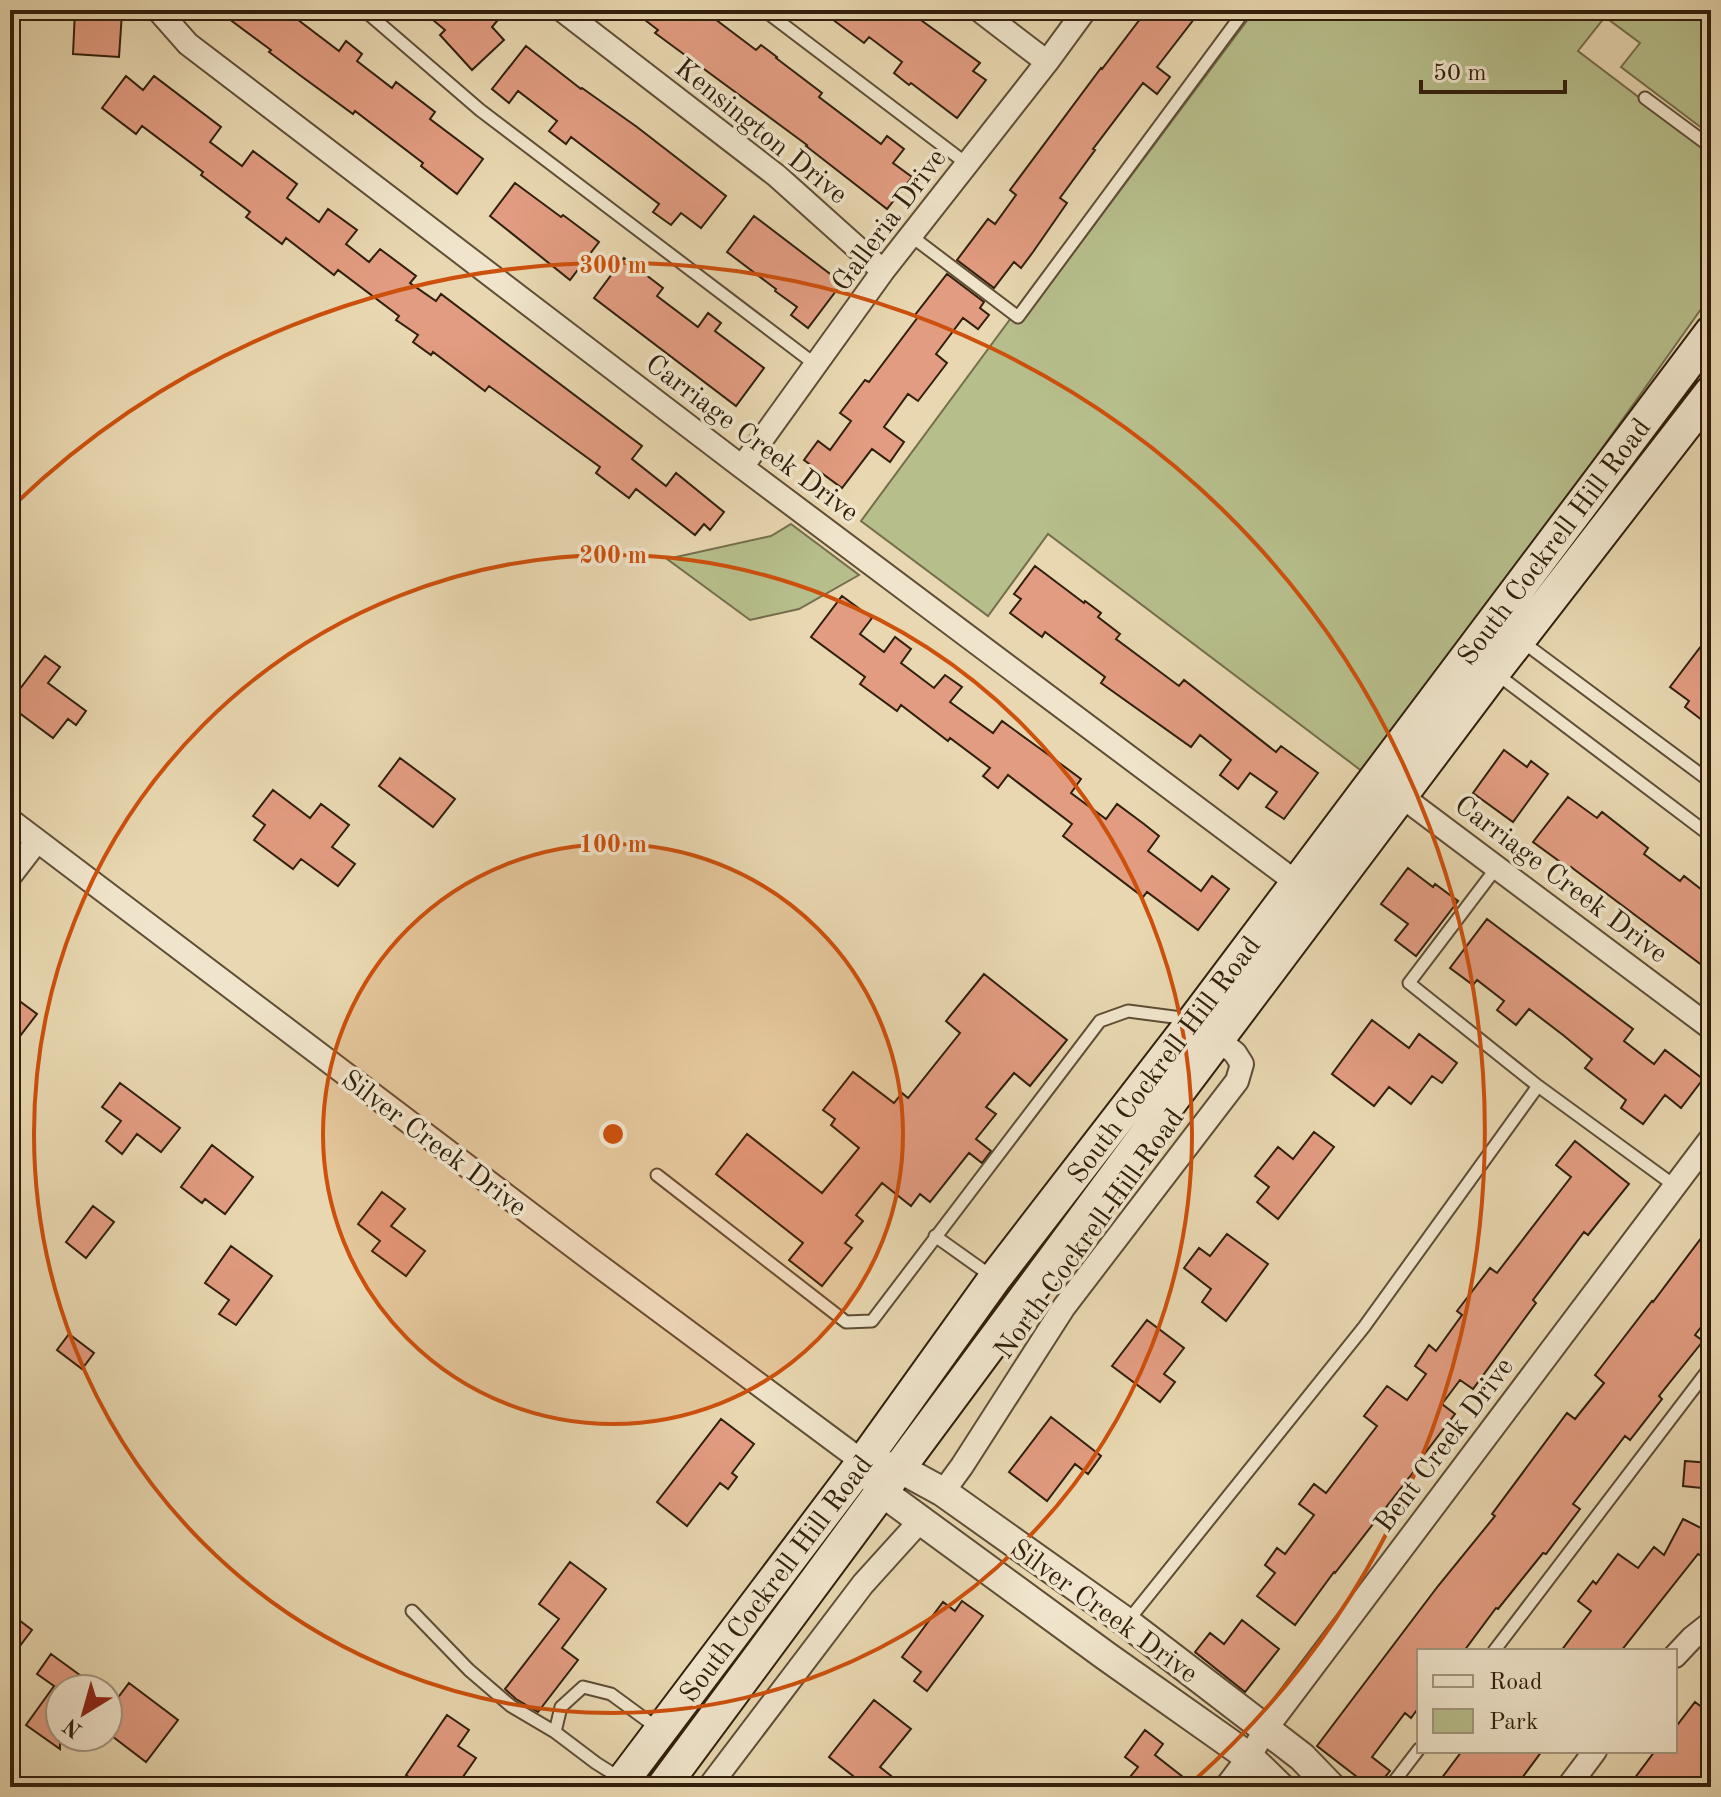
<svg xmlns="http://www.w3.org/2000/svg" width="1721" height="1797" font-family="'Old Standard TT',serif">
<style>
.green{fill:#b6be8b;stroke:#746e4c;stroke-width:2}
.building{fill:#e29c81;stroke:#311f0c;stroke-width:2}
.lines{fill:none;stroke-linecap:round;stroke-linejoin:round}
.service-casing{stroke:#5f4d35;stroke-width:15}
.minor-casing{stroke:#5f4d35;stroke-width:26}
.tertiary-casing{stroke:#5f4d35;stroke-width:32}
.secondary-casing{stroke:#311f0c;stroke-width:36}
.service{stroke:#f0e5cc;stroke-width:11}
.minor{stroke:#f0e5cc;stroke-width:22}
.tertiary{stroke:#f0e5cc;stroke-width:28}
.secondary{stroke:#f0e5cc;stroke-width:32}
.ring{fill:none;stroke:#cd500c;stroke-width:4}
.labels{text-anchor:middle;stroke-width:7;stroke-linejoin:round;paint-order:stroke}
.street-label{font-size:28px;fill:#311f0c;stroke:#f0e5cc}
.centre{fill:#cd500c;stroke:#f0e5cc;stroke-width:4}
.ring-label{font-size:24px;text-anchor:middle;font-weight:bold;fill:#cd500c;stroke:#f0e5cc;stroke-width:7;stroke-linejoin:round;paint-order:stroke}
</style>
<rect width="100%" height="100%" fill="#e8d7b0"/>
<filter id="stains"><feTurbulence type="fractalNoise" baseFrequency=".0025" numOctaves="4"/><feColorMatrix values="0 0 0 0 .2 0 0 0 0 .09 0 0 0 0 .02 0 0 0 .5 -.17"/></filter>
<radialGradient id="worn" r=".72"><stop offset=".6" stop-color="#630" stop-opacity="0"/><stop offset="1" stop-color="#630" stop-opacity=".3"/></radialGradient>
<path class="green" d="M1255,10h456v125l-90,-68 19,-24 -35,-26 -27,34 133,101v143l-260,366 -84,114 -319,-241 -60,82 -127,-95 150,-203 10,5z
M791,524l68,51 -60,34 -49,11 -83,-61 104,-23z"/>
<path class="building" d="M75,10l47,3 -3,44 -46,-3z
M217,10h68l54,41 7,-10 16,13 -5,7 35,27 4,-6 39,30 -5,7 53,40 -26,35 -36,-28 2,-3 -68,-52 -2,3 -52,-38 -32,-24 2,-2z
M421,10h65l11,11 -5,6 12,13 -32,30 -32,-35 5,-5z
M632,10h71l53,40 5,-5 16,12 -1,1 46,35 -3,4 62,47 6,-8 17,13 -11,14 19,14 -25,32 -81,-63 1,-1 -152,-112 3,-3z
M820,10h87l73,53 -7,8 13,9 -29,38 -46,-35 -2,2 -15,-12 8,-11 -33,-25 -5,6z
M1147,10h54l-44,57 13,10 -13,17 -14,-11 -50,66 2,1 -35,48 7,5 -34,49 -12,16 -7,-6 -20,26 -37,-28 31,-41 7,5 21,-29 -6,-5 91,-122 1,1z
M526,46l55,43 1,-1 55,39 89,69 -25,32 -20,-15 -10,12 -18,-13 6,-8 -88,-67 -5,7 -17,-13 8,-10 -39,-30 -9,12 -17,-14z
M126,76l17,14 11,-14 67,51 -11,15 32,24 11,-15 44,33 -10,14 32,24 9,-13 29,21 -11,14 23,18 11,-13 36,27 -6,7 26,18 5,-7 201,152 -10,13 34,27 10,-13 48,39 -14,18 -6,-6 -9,11 -59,-46 -7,9 -33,-25 4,-6 -111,-81 -4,5 -52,-39 -2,3 -18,-13 5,-7 -22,-15 3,-4 -61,-46 -4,5 -48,-37 -4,6 -36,-27 4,-5 -49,-37 2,-3 -61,-46 -6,8 -34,-26z
M515,183l46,34 2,-2 36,27 -29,38 -80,-64z
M754,216l88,67 -34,45 -17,-13 6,-8 -22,-16 1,-2 -49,-37z
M624,258l39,30 -6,8 41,31 10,-14 13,10 -6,8 49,37 -28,38 -142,-108z
M947,274l37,28 -4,6 9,7 -11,14 -15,-11 -27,36 11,9 -29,38 -10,-7 -24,33 20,15 -14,20 -18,-13 -30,39 -38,-28 14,-19 12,9 21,-29 -11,-8 25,-33 4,2 49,-65 -3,-2z
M1035,566l49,37 1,-2 16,12 -3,4 22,17 -4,5 63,47 5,-6 92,72 5,-6 37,27 -34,46 -18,-12 11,-15 -27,-19 -12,16 -18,-14 11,-15 -31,-25 -9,12 -90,-64 4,-6 -60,-45 -3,5 -32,-24 11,-14 -7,-5z
M842,596l30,22 -12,16 24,18 11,-15 16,12 -10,14 33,25 11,-13 17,12 -12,15 43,31 9,-12 44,32 35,26 -10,14 35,26 11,-15 27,20 15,12 -11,15 53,40 11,-15 17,13 -31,41 -51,-38 -4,5 -80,-61 9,-12 -64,-49 -10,13 -15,-12 7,-8 -40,-30 -2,3 -47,-36 -4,6 -37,-27 5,-7 -54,-40z
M1711,633v94l-26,-20 4,-6 -19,-14z
M45,656l15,11 -12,16 38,28 -10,14 -8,-6 -15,19 -43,-32v-4z
M1504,750l23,17 4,-6 17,13 -35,48 -40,-29z
M400,758l55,41 -22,28 -54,-41z
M273,790l37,28 11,-14 28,21 -17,22 23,17 -17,22 -37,-27 -8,10 -39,-29 11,-15 -12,-9z
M1568,797l29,21 5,-6 46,36 -4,6 36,27 4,-5 27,21v75l-140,-105 -1,2 -37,-27z
M1408,868l25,19 2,-3 23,17 -42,55 -21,-16 13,-16 -27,-20z
M1487,919l146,110 -9,12 30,23 11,-14 38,29 -22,29 -16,-13 -22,29 -22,-16 5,-8 -41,-32 7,-9 -29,-24 -34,-26 -13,16 -19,-15 7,-9 -27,-21 -4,5 -23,-17z
M984,974l83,66 -37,46 -16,-13 -28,34 10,7 -20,25 15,12 -9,12 -13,-10 -39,49 -10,-8 -9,12 -29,-23 -26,32 7,6 -18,22 7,5 -30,38 -33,-26 14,-17 -87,-69 31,-40 75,59 37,-45 -28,-23 4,-6 -12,-9 30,-38 41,31 8,-10 6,5 52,-65 -14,-12z
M10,994l27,20 -27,35z
M1372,1020l37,28 10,-14 38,29 -15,20 -10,-7 -21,28 -22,-17 -15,19 -42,-32z
M120,1083l60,45 -19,24 -24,-18 -15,20 -16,-13 15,-20 -19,-14z
M1314,1132l20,15 -56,72 -21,-17 12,-15 -14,-11 23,-29 15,12z
M1575,1141l54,43 -41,51 -4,-3 -51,68 3,3 -63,86 -13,-9 -18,24 13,10 -42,55 2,1 -80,103 -1,-1 -39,53 -38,-29 18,-23 -10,-8 12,-17 8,6 29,-39 -15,-11 15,-20 12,9 51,-67 -13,-10 23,-30 20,14 19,-26 -11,-8 14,-21 7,6 26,-36 -5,-4 33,-43 7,5 74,-96 -15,-12z
M212,1145l41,32 -28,37 -20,-15 -3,4 -21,-16z
M382,1192l23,17 -14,17 34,25 -19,25 -34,-25 8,-10 -22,-17z
M93,1206l21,16 -28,36 -20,-16z
M1711,1225v89l-16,21 8,6 -44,55 3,3 -32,41 -5,-4 -52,68 7,5 -34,45 -3,-1 -45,56 -2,-1 -32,43h-45v56l-8,11 -6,-5 -33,44 18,14 -13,16h-7l-53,-41 121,-160 57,-70 -3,-2 75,-101 8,6 29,-36 -9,-8 57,-74 1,1z
M1227,1234l41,30 -42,57 -24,-19 9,-13 -27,-21 15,-20 11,8z
M231,1246l41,30 -36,49 -17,-11 10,-14 -24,-17z
M1147,1320l37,28 -20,26 11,8 -15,20 -48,-36z
M69,1334l25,19 -12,16 -25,-19z
M1051,1417l50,39 -13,18 -13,-10 -28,37 -38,-29z
M721,1419l33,25 -22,29 5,4 -9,12 -8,-6 -33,43 -30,-24z
M1685,1461l26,2v26l-28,-3z
M1683,1519l28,14v28l-13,-7 -77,97h-60l30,-40 -13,-10 15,-20 3,3 22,-30 20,14 16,-21 10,8z
M570,1562l36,27 -44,59 16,12 -40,52 -22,-13 -11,-10 54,-70 -20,-15z
M962,1601l21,15 -56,75 -13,-10 7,-9 -19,-15 41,-55 12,9z
M19,1620l13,10 -22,29v-27z
M1242,1620l37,29 -34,43 -50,-40 15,-19 14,11z
M51,1654l48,35h-39v60l-34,-24 28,-39 -17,-12z
M129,1683l49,37 -32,42 -38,-29v-22z
M874,1700l37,29 -31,38 25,20h-38l-38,-30z
M1695,1702l16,12v58l-12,15h-71l27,-36h20v-23z
M447,1715l22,15 -11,16 18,12 -20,29h-34l-16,-12z
M1145,1730l18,14 -8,11 28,22 -7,10h-54l16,-20 -13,-10z
M1462,1751h80l-20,27 12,9h-99z"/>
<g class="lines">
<g class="service-casing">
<path id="service" d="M364,10l116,100 336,255
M764,10l203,154
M1645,98l66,49
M911,236l107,81 227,-307
M1520,640l191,142
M1498,675l213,161
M1497,867l-88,116 129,103 137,100
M657,1175l189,147 26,-1 228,-300 28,-10 61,8
M935,1236l59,42
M412,1611l57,59 42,36 44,26 41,31 27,17
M1127,1622l237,-295 174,-241
M1494,1651l217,-285
M555,1732l6,-25 22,-20 28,7 49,36
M1390,1787l29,-38"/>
</g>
<g class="minor-casing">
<path id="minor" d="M158,10l30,34 554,423 567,425
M562,10l215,166 106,95
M979,10l68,52
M742,467l141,-196 164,-209 38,-52
M1392,789l319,239
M10,820l580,439 273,203
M10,876l27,-35
M943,1492l19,-26 102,-159 173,-226 5,-17 -7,-11 -26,-21
M1675,1656l17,-18 19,-15
M709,1787l154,-203 57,-63
M1226,1787l23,-30 17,-28 445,-591
M1568,1787l27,-36"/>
</g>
<g class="tertiary-casing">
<path id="tertiary" d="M863,1462l36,6 44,24 183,130 176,135 29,30
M869,1472l13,20 224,164 143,101 31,30"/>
</g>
<g class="secondary-casing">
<path id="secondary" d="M618,1787l245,-325 132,-184 199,-258 517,-688
M663,1787l476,-643 355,-472 217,-280"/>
</g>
<use href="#service" class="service"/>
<use href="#minor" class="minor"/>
<use href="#tertiary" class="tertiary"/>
<use href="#secondary" class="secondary"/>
</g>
<circle cx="613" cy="1134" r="290" fill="#cd500c" fill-opacity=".12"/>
<g class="ring">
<circle cx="613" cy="1134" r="290"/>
<circle cx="613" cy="1134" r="579"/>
<path d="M15 504A869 869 0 1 1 1189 1785"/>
</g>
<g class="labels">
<g class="street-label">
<text transform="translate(762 130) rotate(39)" y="10">Kensington Drive</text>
<text transform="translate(888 219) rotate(-53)" y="10">Galleria Drive</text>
<text transform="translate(753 437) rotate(37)" y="10">Carriage Creek Drive</text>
<text transform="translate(1553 541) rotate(-53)" y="10">South Cockrell Hill Road</text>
<text transform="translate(1562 878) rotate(37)" y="10">Carriage Creek Drive</text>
<text transform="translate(1163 1059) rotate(-53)" y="10">South Cockrell Hill Road</text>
<text transform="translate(435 1142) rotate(37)" y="10">Silver Creek Drive</text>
<text transform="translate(1088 1233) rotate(-54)" y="10">North Cockrell Hill Road</text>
<text transform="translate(1443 1444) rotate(-53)" y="10">Bent Creek Drive</text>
<text transform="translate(775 1578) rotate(-53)" y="10">South Cockrell Hill Road</text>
<text transform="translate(1105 1610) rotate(36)" y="10">Silver Creek Drive</text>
</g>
</g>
<circle cx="613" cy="1134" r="12" class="centre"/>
<g class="ring-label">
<text x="613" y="273">300 m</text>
<text x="613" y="563">200 m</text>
<text x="613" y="852">100 m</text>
</g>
<rect width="1721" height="1797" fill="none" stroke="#e8d7b0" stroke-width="40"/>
<rect x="12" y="12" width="1697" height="1773" fill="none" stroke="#311f0c" stroke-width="4"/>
<rect x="20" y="20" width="1681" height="1757" fill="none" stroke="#311f0c" stroke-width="2"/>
<rect x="1417" y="1649" width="260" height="104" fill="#f0e5cc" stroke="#a4967f" stroke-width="2"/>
<rect x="1433" y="1675" width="40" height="12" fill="#f0e5cc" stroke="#a4967f" stroke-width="2"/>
<text x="1489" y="1689" font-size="24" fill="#311f0c">Road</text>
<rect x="1433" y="1709" width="40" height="24" fill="#b6be8b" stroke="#a4967f" stroke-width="2"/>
<text x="1489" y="1729" font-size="24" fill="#311f0c">Park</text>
<g transform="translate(84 1713) rotate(217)"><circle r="38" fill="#f0e5cc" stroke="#a4967f" stroke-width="2"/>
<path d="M0-6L14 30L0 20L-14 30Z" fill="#8f2418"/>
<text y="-12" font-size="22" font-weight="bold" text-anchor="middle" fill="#311f0c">N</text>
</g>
<path d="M1421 80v12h144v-12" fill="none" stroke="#311f0c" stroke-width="4"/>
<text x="1433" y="80" font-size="24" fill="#311f0c" stroke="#f0e5cc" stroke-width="6" paint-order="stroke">50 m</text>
<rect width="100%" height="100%" filter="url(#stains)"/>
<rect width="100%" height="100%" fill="url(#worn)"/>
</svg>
